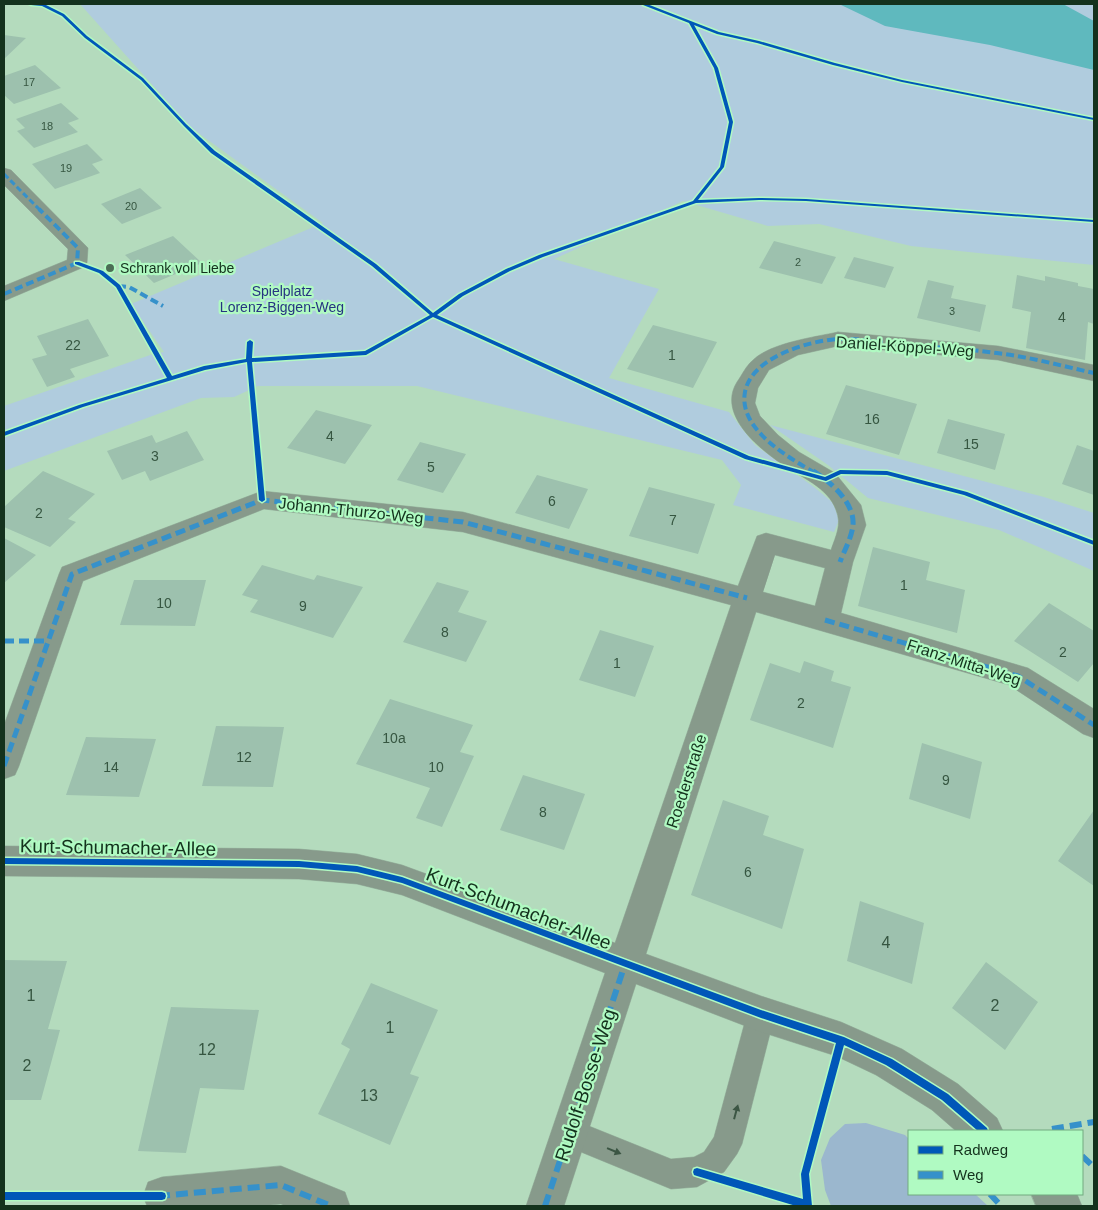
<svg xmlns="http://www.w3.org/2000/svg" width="1098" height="1210" font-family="Helvetica,sans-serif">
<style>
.green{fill:#b0ccde}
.forest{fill:#9bb7ce}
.water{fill:#5fb9be}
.building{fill:#9dc1ae}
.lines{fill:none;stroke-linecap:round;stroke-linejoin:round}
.lane-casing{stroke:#9ab9a2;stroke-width:1}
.street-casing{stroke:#9ab9a2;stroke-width:1}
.lane{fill:#879a8b;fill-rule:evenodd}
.street{fill:#879a8b;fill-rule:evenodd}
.quiet-far3{stroke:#3691ca;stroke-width:3;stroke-dasharray:6 3;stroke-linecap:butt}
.quiet-far2{stroke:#3691ca;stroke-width:4;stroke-dasharray:8 4;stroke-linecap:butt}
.quiet-far1{stroke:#3691ca;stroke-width:5;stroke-dasharray:10 5;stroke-linecap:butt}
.quiet{stroke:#3691ca;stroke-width:6;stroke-dasharray:12 6;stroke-linecap:butt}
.cycleway-casing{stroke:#b0fac2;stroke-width:3}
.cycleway{fill:#0057b8;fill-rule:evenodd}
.oneway{fill:#3c5644}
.poi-dot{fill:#4c6d55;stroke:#b0fac2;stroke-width:2}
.labels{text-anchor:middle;stroke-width:4.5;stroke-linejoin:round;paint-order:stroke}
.far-number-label{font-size:11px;fill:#365641}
.far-poi-label{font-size:14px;fill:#14321d;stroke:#b0fac2;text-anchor:start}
.far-park-label{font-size:14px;fill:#263381;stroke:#b0fac2}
.number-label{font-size:14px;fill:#365641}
.street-label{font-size:16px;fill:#14321d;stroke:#b0fac2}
.near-number-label{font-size:16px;fill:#365641}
.near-street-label{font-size:19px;fill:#14321d;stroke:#b0fac2}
</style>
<rect width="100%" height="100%" fill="#b4dbbd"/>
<path class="green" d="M80,4h1014v261l-183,-19 -92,-22 -51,2 -85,-25 -129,58 105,30 -50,89 120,34 26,33 59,42 18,15 8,16 -6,14 -101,-27 8,-20 -19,-25 -305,-74h-159l-24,11 -33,1 -197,73v-65l149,-52 11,-2 -33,-48 192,-81 -133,-96z
M770,425l274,72 50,16v58l-95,-41 -131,-32 -40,-33z"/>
<path class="forest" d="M866,1123l39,12 4,4v55h66l13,12h-157l-6,-16 -4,-30 9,-22 15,-14z"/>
<path class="water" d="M839,4h224l31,17v49l-104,-25 -105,-19z"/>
<path class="building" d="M4,35l22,3 -22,21z
M35,65l26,23 -47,16 -10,-9v-19z
M61,103l18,16 -11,4 10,9 -44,16 -17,-17 8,-3 -9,-9z
M87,144l16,16 -11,4 8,9 -45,16 -23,-25z
M140,188l22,20 -40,16 -21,-20z
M173,236l29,27 -48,20 -29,-28z
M774,241l62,16 -14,27 -63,-16z
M854,257l40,10 -9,21 -41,-10z
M1017,275l28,6v-5l33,7v3l16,3v35l-6,-2 -3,38 -59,-12 5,-36 -19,-4z
M928,280l26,6 -3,12 35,7 -6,27 -63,-14z
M88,319l21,37 -39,13 5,8 -28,10 -15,-28 15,-4 -10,-19z
M653,325l64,17 -24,46 -66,-19z
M846,385l71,19 -18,51 -73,-21z
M316,410l56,15 -27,39 -58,-16z
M948,419l57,15 -10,36 -58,-17z
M187,431l17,29 -54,21 -5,-10 -23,9 -15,-29 45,-16 4,8z
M420,442l46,12 -23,39 -46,-13z
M1077,445l17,6v44l-32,-11z
M43,471l52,23 -27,25 8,3 -26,25 -46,-20v-20z
M537,475l51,14 -19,40 -54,-16z
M649,487l66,17 -17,50 -69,-18z
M4,538l32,17 -32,28z
M873,547l57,15 -4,18 39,10 -8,43 -99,-27z
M262,565l52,15 3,-5 46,12 -30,51 -83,-26 8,-12 -16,-5z
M134,580h72l-11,46 -75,-1z
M437,582l32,9 -11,21 29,9 -21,41 -63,-20z
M1049,603l45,28v32l-16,19 -64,-41z
M600,630l54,16 -19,51 -56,-17z
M804,661l30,10 -3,10 20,6 -18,61 -83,-28 20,-57 30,10z
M390,699l83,26 -13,27 14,4 -32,71 -26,-9 14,-30 -74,-24z
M216,726l68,1 -11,60 -71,-1z
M86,737l70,2 -17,58 -73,-2z
M922,743l60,19 -12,57 -61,-20z
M523,775l62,19 -21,56 -64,-20z
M723,800l46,16 -6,19 41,14 -22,80 -91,-34z
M1094,810v76l-36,-25z
M860,901l64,22 -12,61 -65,-23z
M4,960l63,1 -19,68 12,1 -19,70h-37z
M986,962l52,40 -33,48 -53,-42z
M371,983l67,27 -28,64 9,3 -29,68 -72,-31 32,-65 -9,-5z
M171,1007l88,3 -15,80 -44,-2 -14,65 -48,-2z"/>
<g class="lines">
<g class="lane-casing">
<path id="lane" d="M761,1000l10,4 4,10 -33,130 -5,10 -13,18 -27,15 -26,2 -112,-46 -5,-10 5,-10 10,-5 102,41 23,-2 10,-5 10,-15 33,-123 4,-10z"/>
</g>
<g class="street-casing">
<path id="street" d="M4,168l7,2 77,78 -1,15 -3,4 -80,34v-15l63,-26 1,-11 -64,-64z
M838,332l160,14 96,19v16l-96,-21 -160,-14 -40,9 -29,15 -11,18 -3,15 5,13 18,19 21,17 36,21 26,32 5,20 -13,37 -12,51 187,55 66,41v29l-11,-4 -74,-49 -253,-73 -110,342 115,42 80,26 61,27 56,35 39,34 6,13h-47l-24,-21 -56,-35 -40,-19 -75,-24 -125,-48 -72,222h-38l79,-233 -203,-78 -45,-11 -58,-5 -295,-3v-30l295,3 58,5 45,11 213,78 116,-338 -268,-73 -199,-23 -181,72 -64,185 -4,9 -11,4v-54l55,-151 3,-7 200,-76 201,21 275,74 19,-50 9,-3 65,17c5,-15 11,-25 5,-40 -8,-23 -36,-33 -54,-46 -24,-16 -65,-50 -45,-82 5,-7 9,-16 15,-21 17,-18 63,-24 86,-29zM775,555l50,13 -10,38 -52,-14z
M281,1166l64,26 5,14h-65l-4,-2 -21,2h-113l-4,-10 5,-14 14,-5z
M1031,1194h46l5,12h-46z"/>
</g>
<use href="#lane" class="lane"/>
<use href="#street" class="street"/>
<path class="quiet-far3" d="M4,174l36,36"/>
<path class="quiet-far2" d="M118,286l11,1 34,19
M4,294l73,-31 1,-15 -39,-39
M815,473c-27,-16 -77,-44 -70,-81 6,-34 62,-51 93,-53 21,-1 44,4 64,6 32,2 64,4 95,8 33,4 65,13 97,20"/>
<path class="quiet-far1" d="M813,471c17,10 42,32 40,54 -1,12 -9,26 -13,37
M825,620l193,56 76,49
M4,641h44
M4,766l68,-192 190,-74 201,22 284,76"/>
<path class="quiet" d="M1052,1129l42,-7
M1082,1156l12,11
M990,1194l11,12
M158,1196l123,-11 50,21
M545,1206l80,-242"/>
<g class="cycleway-casing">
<path id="cycleway" d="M29,4h15l20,10 23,22 56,42 43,46 29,27 161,113 57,49 26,-19 47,-25 33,-14 154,-54 27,-34 9,-45 -15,-54 -25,-45 -46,-18 -1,-1h5l72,28 40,9 76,22 67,17 192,38v2l-192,-38 -69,-17 -76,-22 -40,-9 -23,-9 24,43 15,54 -9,45 -26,33 61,-2 47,1 288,21v2l-288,-21 -47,-1 -63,3 -153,54 -33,14 -47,25 -26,19 312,141 76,21 15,-7 47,1 80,21 127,49v4l-130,-50 -77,-20 -46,-1 -15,7 -81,-22 -312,-142 -67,38 -114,7 13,138 -3,2 -3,-2 -12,-138 -42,8 -122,37 -79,29v-4l75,-27 88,-27 -51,-91 -17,-14 -24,-9v-2h4l24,9 17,14 52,91 32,-10 42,-7 1,-17 3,-2 3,2 -1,16 113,-7 65,-36 -58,-49 -161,-113 -27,-27 -43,-46 -56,-42 -23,-22 -20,-10 -11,-1z
M4,858l295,3 58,5 45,11 359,133 83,27 48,22 56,35 39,34 1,3h-10l-36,-31 -56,-35 -42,-20 -35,129 3,32h-16l-99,-30 -3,-1 -1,-3 1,-3 3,-1 106,31 -2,-25 35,-131 -75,-25 -359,-135 -45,-11 -58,-5 -295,-3z
M4,1192h158l3,1 1,3 -1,3 -3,1h-158z"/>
</g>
<use href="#cycleway" class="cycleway"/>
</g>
<defs><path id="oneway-solid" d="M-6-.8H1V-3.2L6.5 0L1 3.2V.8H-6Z" transform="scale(1.25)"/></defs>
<g class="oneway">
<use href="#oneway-solid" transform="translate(736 1112) rotate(-75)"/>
<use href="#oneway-solid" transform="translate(614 1151) rotate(22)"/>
</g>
<circle class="poi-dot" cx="110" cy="268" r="5"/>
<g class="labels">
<g class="far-number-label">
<text x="29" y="86">17</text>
<text x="47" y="130">18</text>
<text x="66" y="172">19</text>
<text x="131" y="210">20</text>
<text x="798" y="266">2</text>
<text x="952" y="315">3</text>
</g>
<g class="far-poi-label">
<text x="120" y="273">Schrank voll Liebe</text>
</g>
<g class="far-park-label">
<text x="282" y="296">Spielplatz<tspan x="282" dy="16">Lorenz-Biggen-Weg</tspan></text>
</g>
<g class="number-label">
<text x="1062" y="322">4</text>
<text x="73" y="350">22</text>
<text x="672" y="360">1</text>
<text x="872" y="424">16</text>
<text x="330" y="441">4</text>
<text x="971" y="449">15</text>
<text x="155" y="461">3</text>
<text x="431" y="472">5</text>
<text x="552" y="506">6</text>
<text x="39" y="518">2</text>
<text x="673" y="525">7</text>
<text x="904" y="590">1</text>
<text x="164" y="608">10</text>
<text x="303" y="611">9</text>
<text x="445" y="637">8</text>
<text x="1063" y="657">2</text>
<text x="617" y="668">1</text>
<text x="801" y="708">2</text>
<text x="394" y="743">10a</text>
<text x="244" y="762">12</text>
<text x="111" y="772">14</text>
<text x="436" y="772">10</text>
<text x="946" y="785">9</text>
<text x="543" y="817">8</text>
<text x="748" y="877">6</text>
</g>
<g class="street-label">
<text transform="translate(905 346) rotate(4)" y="6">Daniel-Köppel-Weg</text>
<text transform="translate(351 510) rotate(6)" y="6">Johann-Thurzo-Weg</text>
<text transform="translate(964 662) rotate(18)" y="6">Franz-Mitta-Weg</text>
<text transform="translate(686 781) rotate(-72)" y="6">Roederstraße</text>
</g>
<g class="near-number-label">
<text x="886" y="948">4</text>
<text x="31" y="1001">1</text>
<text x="995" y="1011">2</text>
<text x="390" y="1033">1</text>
<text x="207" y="1055">12</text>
<text x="27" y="1071">2</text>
<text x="369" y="1101">13</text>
</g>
<g class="near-street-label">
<text transform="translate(118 847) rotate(1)" y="7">Kurt-Schumacher-Allee</text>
<text transform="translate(519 908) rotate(21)" y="7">Kurt-Schumacher-Allee</text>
<text transform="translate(585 1085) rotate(-72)" y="7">Rudolf-Bosse-Weg</text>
</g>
</g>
<rect width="1098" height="1210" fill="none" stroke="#14321d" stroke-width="10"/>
<rect x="908" y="1130" width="175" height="65" fill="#b0fac2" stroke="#72aa80"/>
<rect x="918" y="1146" width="25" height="8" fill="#0057b8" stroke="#72aa80"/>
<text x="953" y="1155" font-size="15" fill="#14321d">Radweg</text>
<rect x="918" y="1171" width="25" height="8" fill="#3691ca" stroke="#72aa80"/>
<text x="953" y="1180" font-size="15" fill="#14321d">Weg</text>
</svg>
